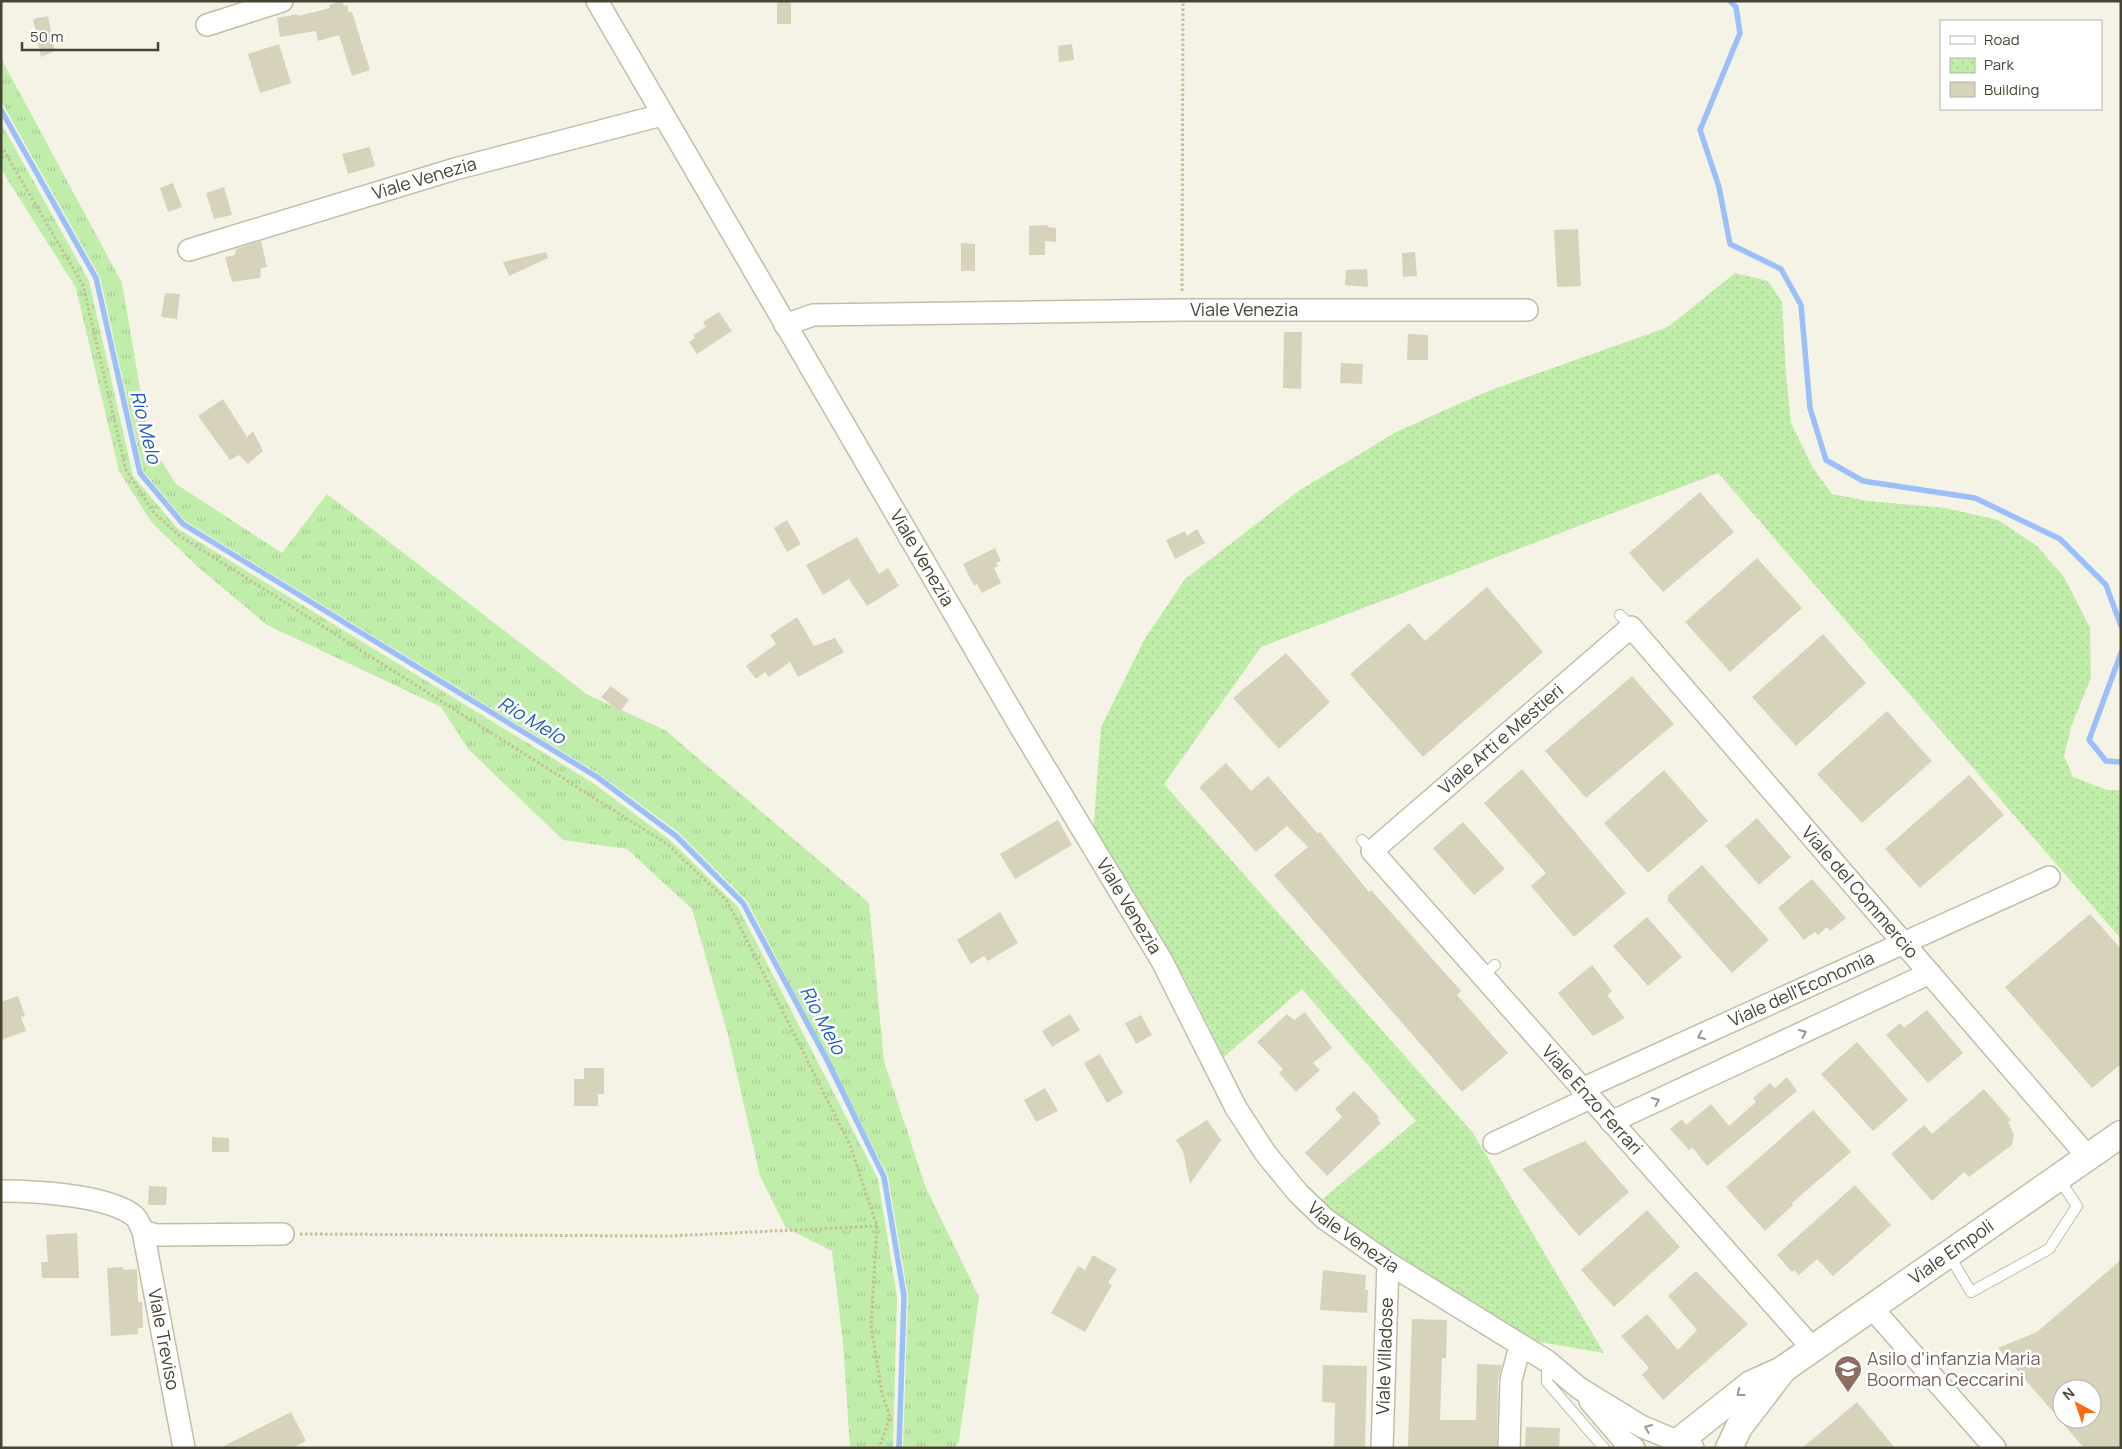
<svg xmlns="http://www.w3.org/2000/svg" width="2122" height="1449" font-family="Manrope,sans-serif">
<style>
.grass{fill:url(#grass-tufts)}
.park{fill:url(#park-dots)}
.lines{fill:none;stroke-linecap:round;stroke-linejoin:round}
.stream{stroke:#9bbff8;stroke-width:5.5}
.building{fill:#d7d2ba;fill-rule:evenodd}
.service-casing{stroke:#c1bea7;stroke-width:12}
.minor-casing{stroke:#c1bea7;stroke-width:24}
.tertiary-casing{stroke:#c1bea7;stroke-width:29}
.path{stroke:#c4be97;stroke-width:3;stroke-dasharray:2.5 2.5;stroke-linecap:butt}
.service{stroke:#fff;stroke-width:10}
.minor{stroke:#fff;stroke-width:21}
.tertiary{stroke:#fff;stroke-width:26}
.oneway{stroke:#9a988f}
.labels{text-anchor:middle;stroke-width:5;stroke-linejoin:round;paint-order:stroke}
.street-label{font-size:18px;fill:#484434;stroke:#fff}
.education-label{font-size:18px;fill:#785e54;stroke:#fff;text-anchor:start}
.water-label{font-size:19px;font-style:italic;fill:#225cbf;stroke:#fff}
</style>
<defs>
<pattern id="grass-tufts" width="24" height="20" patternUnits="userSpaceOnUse" patternTransform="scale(1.25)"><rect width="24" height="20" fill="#c1edaa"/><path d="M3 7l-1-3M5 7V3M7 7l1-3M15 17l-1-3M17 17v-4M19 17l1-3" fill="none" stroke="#a7cc93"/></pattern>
<pattern id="park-dots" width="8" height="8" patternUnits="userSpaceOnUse" patternTransform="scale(1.25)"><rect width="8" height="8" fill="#c1edaa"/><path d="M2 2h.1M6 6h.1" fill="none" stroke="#a7cc93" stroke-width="1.8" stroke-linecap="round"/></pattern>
</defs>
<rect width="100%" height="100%" fill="#f5f3e6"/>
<path class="grass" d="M1,58l121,225 27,158 27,43 106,69 45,-59 261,201 77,35 204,173 15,158 42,127 53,109 -20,144 -4,7h-52l5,-152 -20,-120 -141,-275 -69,-69 -79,-58 -414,-253 -42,-50 -43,-194 -99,-176z
M1,123l88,158 44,195 45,53 415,254 78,58 67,66 140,272 19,118 -4,151h-43l-7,-105 -11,-92 -46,-23 -26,-52 -32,-141 -36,-126 -65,-60 -64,-9 -95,-91 -27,-42 -174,-82 -68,-57 -47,-45 -33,-52 -43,-183 -75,-119z"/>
<path class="park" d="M1735,273l33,8 14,21 4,72 5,49 22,45 19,26 36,7 78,7 52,12 39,26 27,31 26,51 1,50 -19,46 -8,32 9,21 34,13h14v149l-403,-466 -457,174 -97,137 309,349 131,220 -70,-12 -119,-68 -95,-72 96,-80 -114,-132 -78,68 -40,-80 -91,-144 8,-106 43,-87 41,-61 115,-89 96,-58 92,-41 180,-64z"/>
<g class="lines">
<path class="stream" d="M1730,1l6,6 4,26 -40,97 19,57 11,57 51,25 20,36 9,103 16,52 37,21 112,17 85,41 46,46 15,41
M1,110l95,168 44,195 43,51 414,253 79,59 67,67 84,157 57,117 20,119 -5,152
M2121,653l-32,87 17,21 15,1"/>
</g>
<path class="building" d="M342,1l2,5 3,-1 2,8 3,-1 18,58 -18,6 -13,-41 -21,6 -2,-10 -36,6 -3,-19 21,-4v2l32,-8 -1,-3z
M777,1h14v23h-14z
M48,16l7,35 -14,6 -8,-38z
M279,44l12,39 -31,10 -12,-39z
M1072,44l2,16 -15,2 -1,-16z
M370,147l5,19 -27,8 -6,-20z
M173,183l9,24 -14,5 -8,-24z
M224,187l8,28 -18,4 -8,-26z
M1048,225v2l8,1v14l-11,-1v14h-16v-29z
M1578,229l3,57 -24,1 -3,-57z
M261,241l6,26 -6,1 -1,10 -28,4 -7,-25 10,-2 1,-6z
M961,243l14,1v27h-14z
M546,252l2,6 -39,18 -6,-14z
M1415,252l2,24 -14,1 -1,-24z
M1367,269l1,18 -23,-2 1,-15z
M165,293l15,1 -3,25 -16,-2z
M719,312l13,19 -35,23 -8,-12 6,-4 -2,-3 13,-8 -3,-5z
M1284,332h18l-1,57 -18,-1z
M1408,334l20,1v25h-21z
M1341,363l22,1 -1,20 -22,-1z
M223,399l24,38 6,-6 10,20 -15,13 -9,-9 -9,5 -32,-44z
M1700,492l34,40 -71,60 -34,-39z
M787,520l14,24 -14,8 -13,-24z
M1197,529l8,14 -30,16 -9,-19 19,-9 2,5z
M857,537l22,37 9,-6 11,18 -32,20 -18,-27 -26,16 -17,-30z
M995,548l6,13 -5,2 2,3 -4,2 7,15 -19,10 -5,-9 -3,2 -11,-22z
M1757,558l45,50 -72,64 -45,-50z
M1487,587l56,65 -120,105 -73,-83 59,-51 16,18z
M797,617l17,29 21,-8 9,14 -46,25 -8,-15 -21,15 -4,-5 -9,7 -10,-13 30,-22 -6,-9z
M1823,634l43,49 -70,63 -44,-49z
M1286,653l44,49 -51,47 -46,-51z
M1632,676l42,48 -88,74 -41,-47z
M611,686l18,14 -9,12 -19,-15z
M1887,711l45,50 -70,62 -45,-49z
M1226,763l25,28 17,-15 50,58 2,-2 49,60 2,-2 90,101 -4,4 51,58 -46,39 -188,-217 34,-28 -21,-21 -31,26 -57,-65z
M1522,769l104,124 -52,44 -43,-51 15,-13 -62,-70z
M1664,770l44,51 -60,52 -44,-50z
M1969,775l35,40 -84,73 -35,-39z
M1757,818l34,39 -32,28 -34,-39z
M1058,820l14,25 -57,34 -15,-25z
M1463,822l42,47 -31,26 -41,-47z
M1702,865l67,75 -37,33 -64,-72v-6z
M1812,879l34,39 -16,13 -3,-4 -9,8 -3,-3 -11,8 -26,-32z
M1000,912l18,31 -30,18 -4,-5 -13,8 -14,-24z
M2090,914l31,35v115l-29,24 -87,-101z
M1647,917l35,40 -34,29 -35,-40z
M1592,965l20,26 -5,4 18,23 -32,18 -35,-43z
M18,996l7,20 -4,1 5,14 -25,9v-38z
M1927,1010l36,43 -35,30 -42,-48 14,-12 4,5z
M1305,1012l27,36 -19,15 7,7 -24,22 -17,-19 4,-4 -26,-27 30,-28 7,6z
M1070,1014l10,16 -28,17 -10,-16z
M1141,1015l11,20 -16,9 -11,-21z
M1857,1042l51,58 -35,31 -52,-57z
M1100,1054l23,39 -16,10 -23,-40z
M584,1068h20v26h-6v12h-24v-27h10z
M1787,1077l10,14 -90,75 -15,-19 -3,3 -19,-21 12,-10 4,6 25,-21 18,22 27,-24 -3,-4 17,-15 5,5z
M1045,1088l13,23 -22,11 -12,-22z
M1984,1089l27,31 -3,2 6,13 -2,10 -43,32 -5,-5 -32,29 -41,-47 33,-29 8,9z
M1354,1091l25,26 -2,2 4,4 -54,53 -22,-23 37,-36 -7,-8z
M1813,1110l38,42 -59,51 1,2 -28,26 -39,-44z
M1207,1120l14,20 -31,44 -7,-33 -7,-11z
M212,1137l17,1v14h-17z
M1585,1141l44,51 -50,44 -57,-67z
M1855,1185l36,40 -58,51 -16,-17 -18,16 -5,-5 -2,2 -15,-17z
M149,1186l18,1 -1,18h-18z
M1647,1210l33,37 -66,60 -33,-37z
M77,1233l2,45h-37l-1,-16h7l-2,-27z
M1093,1255l24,14 -9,14 4,2 -27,47 -34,-19 27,-47 7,4z
M2121,1260v188h-37l-86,-100 39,-16zM2062,1389h30v30h-30z
M123,1267v3l14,-1 1,33h4l1,26h-5v6l-27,2 -4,-68z
M1323,1270l43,5 -1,15h3l-1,23 -47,-3z
M1696,1271l52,53 -85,76 -21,-25 7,-7 -28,-32 26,-22 31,36 19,-20 -29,-34z
M1412,1319l35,1 -1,38h-4l-2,62h36l1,-56 25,1 -4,15 -1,68h-89z
M1323,1365l44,1 -2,82h-31l1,-45 -13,-1z
M1857,1402l38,46h-93z
M291,1412l15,29 -13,7h-73z
M1526,1427l34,1 -1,20h-34z"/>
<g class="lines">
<g class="service-casing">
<path id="service" d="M1620,615l11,12
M1362,840l10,11
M1482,976l13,-11
M1949,1255l22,37 78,-43 28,-43 -18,-27
M1547,1362v20l57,66"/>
</g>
<g class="minor-casing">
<g id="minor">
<path id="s1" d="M597,1l424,727 141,233 74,147 30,46 32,39 27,26 63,44 159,98 32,27 62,38 52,22"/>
<path d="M207,25l75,-24"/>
<path id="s2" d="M189,250l266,-81 207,-54"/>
<path id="s3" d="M785,325l28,-10 369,-5h345"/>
<path id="s4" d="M1582,1089l467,-212"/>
<path d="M1611,1122l319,-149"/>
<path d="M1494,1143l96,-45"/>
<path id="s5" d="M1,1191c34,0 105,4 132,24 5,3 7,11 10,16l41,217"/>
<path d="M143,1231l13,4 127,-1"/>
<path d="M1872,1308l123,140"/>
<path id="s6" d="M1813,1349l-441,-498 259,-224 457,530"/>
<path d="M1590,1401l34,40 10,7"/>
<path id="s7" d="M1382,1448l6,-185"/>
<path d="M1509,1448l2,-68 9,-34"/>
</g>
</g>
<g class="tertiary-casing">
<g id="tertiary">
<path id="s8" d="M1676,1448l3,-7 72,-57 31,-14 339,-236"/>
<path d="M1729,1448l10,-21 43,-56"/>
</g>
</g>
<path class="path" d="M1,146l82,139 43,185 28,43 26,23 487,308 60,57 123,244 27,81 -6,99 11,69 8,23 -11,31
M1182,291l1,-290
M300,1234l369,2 208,-10"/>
<use href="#service" class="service"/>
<use href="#minor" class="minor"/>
<use href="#tertiary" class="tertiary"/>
</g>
<defs><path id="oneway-chevron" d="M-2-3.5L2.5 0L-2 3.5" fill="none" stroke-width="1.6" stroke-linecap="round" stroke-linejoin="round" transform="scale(1.25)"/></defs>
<g class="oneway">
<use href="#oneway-chevron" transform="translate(1803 1033) rotate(-25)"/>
<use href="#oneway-chevron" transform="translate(1701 1036) rotate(156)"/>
<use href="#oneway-chevron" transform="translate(1656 1101) rotate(-25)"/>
<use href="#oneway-chevron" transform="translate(1740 1393) rotate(142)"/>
<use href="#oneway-chevron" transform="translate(1648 1428) rotate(-157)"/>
</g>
<defs>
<g id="school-pin" transform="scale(1.4375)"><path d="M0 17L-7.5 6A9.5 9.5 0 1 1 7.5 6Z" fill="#8d6e63" stroke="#fff"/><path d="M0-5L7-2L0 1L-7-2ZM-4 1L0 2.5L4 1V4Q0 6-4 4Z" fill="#fff"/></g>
</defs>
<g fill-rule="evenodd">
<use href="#school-pin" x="1848" y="1369"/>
</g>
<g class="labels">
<g class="street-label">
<text dy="6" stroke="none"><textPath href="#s2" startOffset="246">Viale Venezia</textPath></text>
<text dy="6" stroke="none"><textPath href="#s3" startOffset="461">Viale Venezia</textPath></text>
<text dy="6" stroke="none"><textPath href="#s1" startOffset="645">Viale Venezia</textPath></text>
<text dy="6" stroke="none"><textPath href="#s6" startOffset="836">Viale Arti e Mestieri</textPath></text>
<text dy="6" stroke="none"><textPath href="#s6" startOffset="1358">Viale del Commercio</textPath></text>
<text dy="6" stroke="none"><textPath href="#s1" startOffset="1050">Viale Venezia</textPath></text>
<text dy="6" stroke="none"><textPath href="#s4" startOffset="241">Viale dell'Economia</textPath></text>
<text transform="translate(1592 1100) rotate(48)" y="6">Viale Enzo Ferrari</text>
<text dy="6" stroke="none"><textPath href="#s1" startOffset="1455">Viale Venezia</textPath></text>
<text dy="6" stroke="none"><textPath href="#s8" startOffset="340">Viale Empoli</textPath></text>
<text dy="6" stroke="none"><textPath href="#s5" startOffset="265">Viale Treviso</textPath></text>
<text dy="6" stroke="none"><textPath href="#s7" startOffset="92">Viale Villadose</textPath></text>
</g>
<g class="education-label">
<text x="1867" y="1365">Asilo d'infanzia Maria<tspan x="1867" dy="21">Boorman Ceccarini</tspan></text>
</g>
<g class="water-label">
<text transform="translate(146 427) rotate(76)" y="7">Rio Melo</text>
<text transform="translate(532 720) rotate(31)" y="7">Rio Melo</text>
<text transform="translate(823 1020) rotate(62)" y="7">Rio Melo</text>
</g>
</g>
<rect width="2122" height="1449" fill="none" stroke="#484434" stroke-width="5"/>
<rect x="1940" y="20" width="162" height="90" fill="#ffffff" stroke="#b6b4ae"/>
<rect x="1950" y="36" width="25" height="8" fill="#ffffff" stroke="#b6b4ae"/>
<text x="1984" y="45" font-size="15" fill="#484434">Road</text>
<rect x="1950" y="58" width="25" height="15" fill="url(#park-dots)" stroke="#b6b4ae"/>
<text x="1984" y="70" font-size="15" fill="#484434">Park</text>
<rect x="1950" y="82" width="25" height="15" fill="#d7d2ba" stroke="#b6b4ae"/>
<text x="1984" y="95" font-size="15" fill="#484434">Building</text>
<g transform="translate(2077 1404) rotate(320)"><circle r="24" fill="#ffffff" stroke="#b6b4ae"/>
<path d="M0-4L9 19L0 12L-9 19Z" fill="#ff6812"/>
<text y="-8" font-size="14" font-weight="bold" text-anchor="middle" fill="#484434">N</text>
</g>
<path d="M22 42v8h136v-8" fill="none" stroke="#484434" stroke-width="2.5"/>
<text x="30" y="42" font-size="15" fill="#484434" stroke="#ffffff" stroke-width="4" paint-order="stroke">50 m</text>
</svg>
